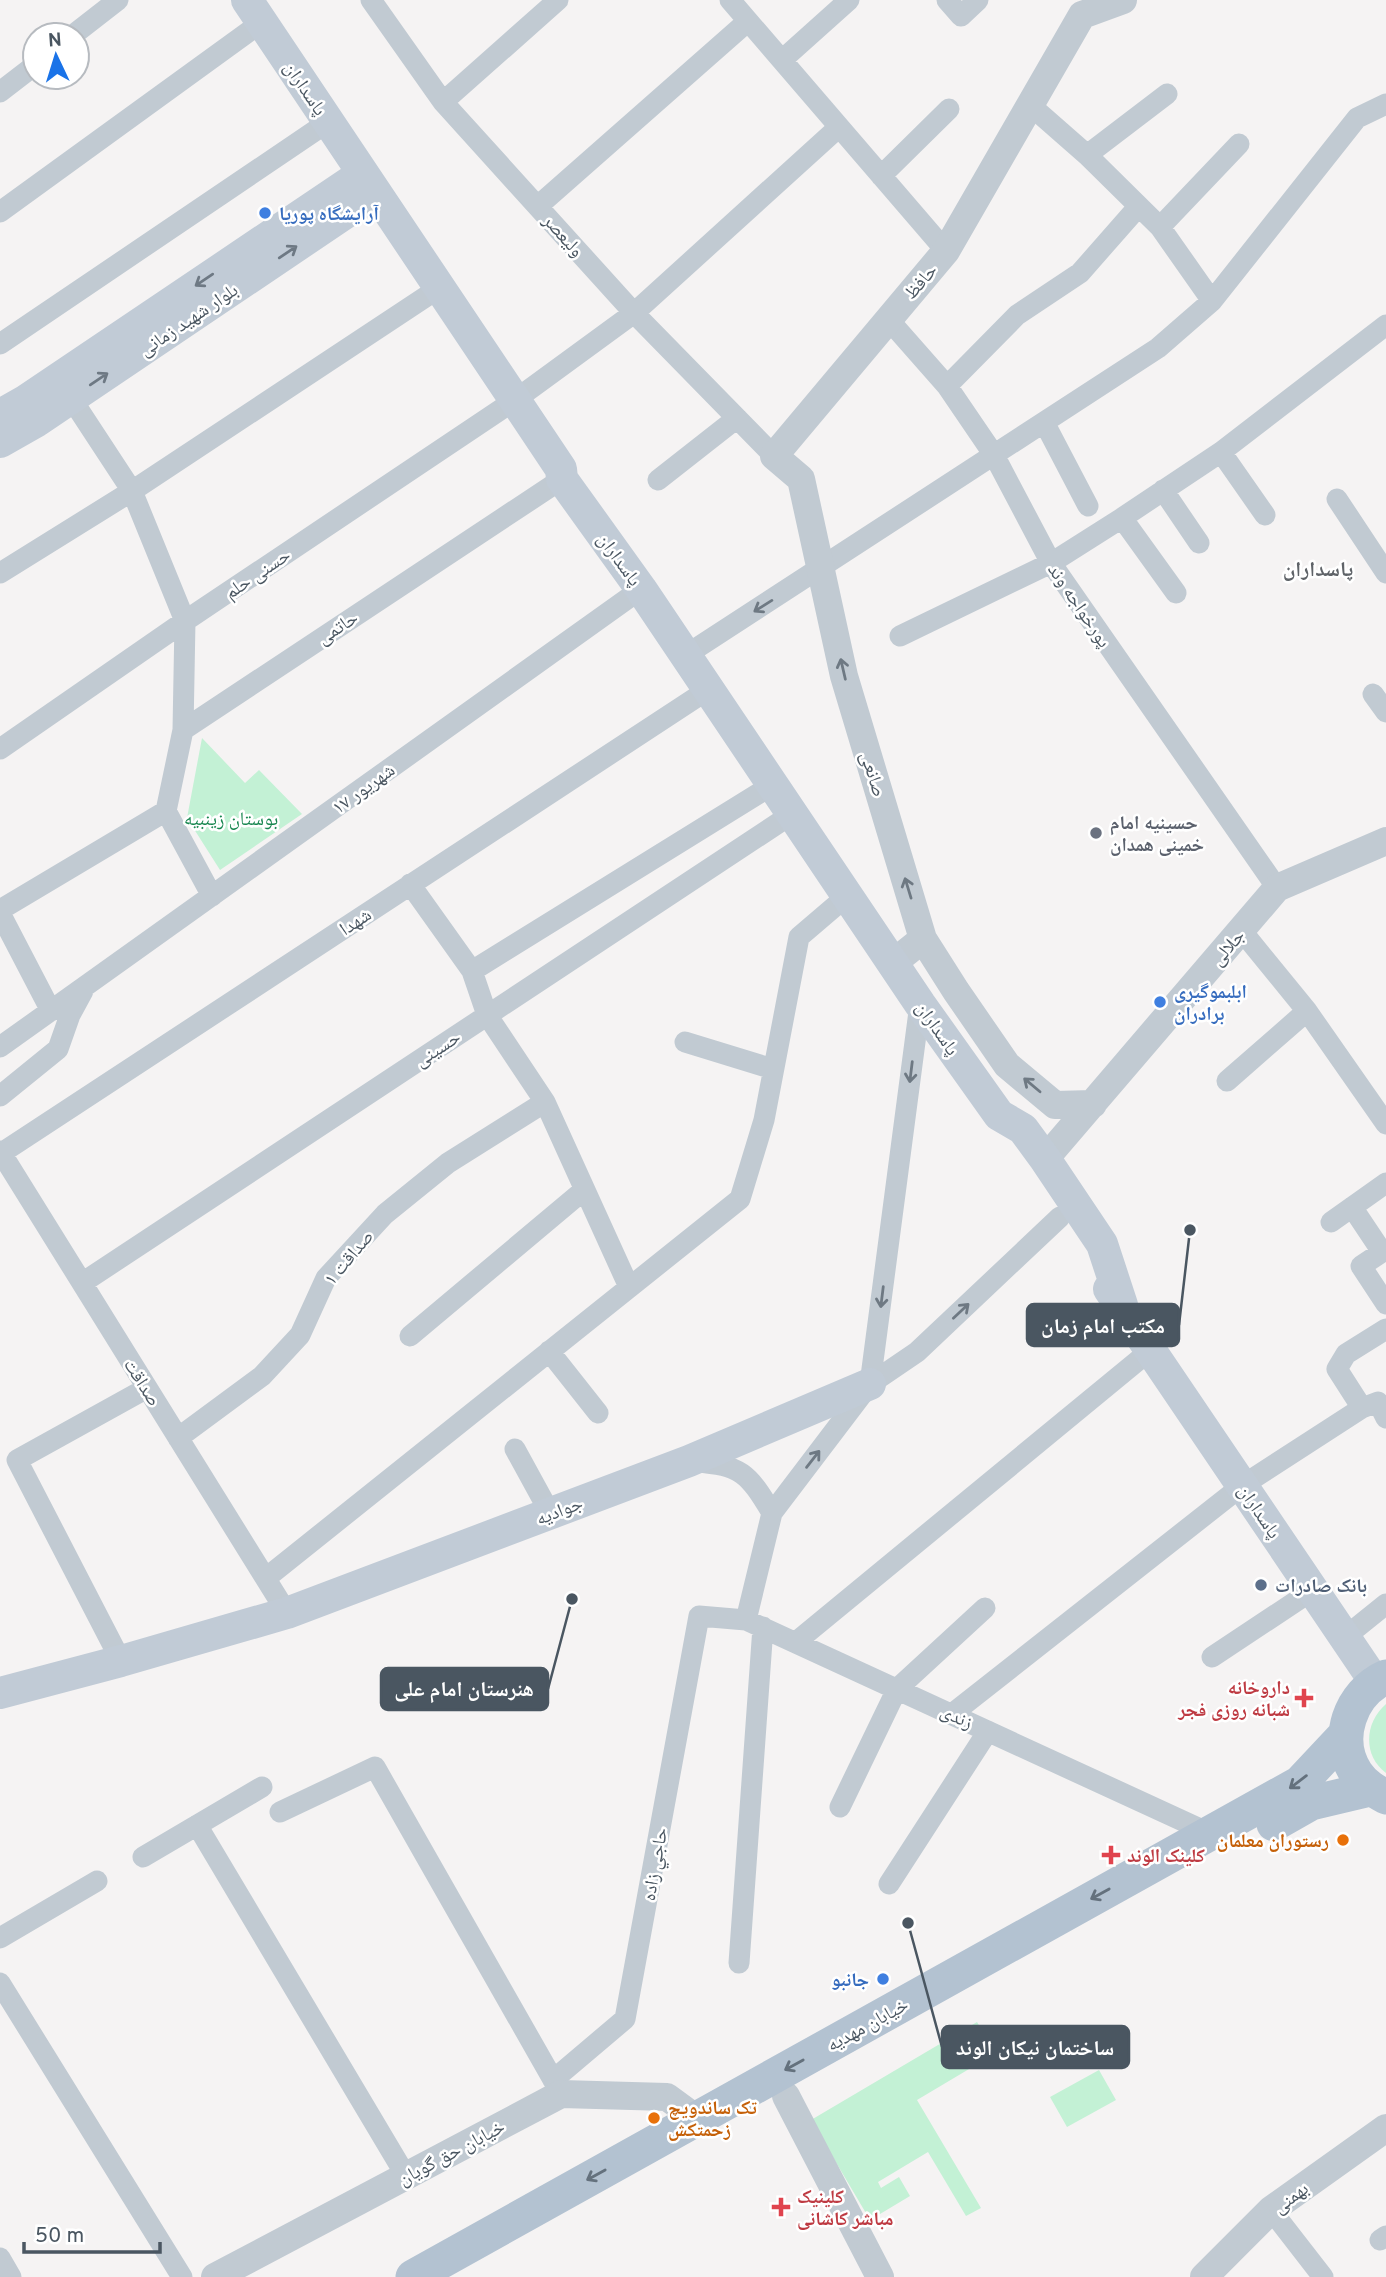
<svg xmlns="http://www.w3.org/2000/svg" width="1386" height="2277" font-family="Overpass,'Noto Naskh Arabic',sans-serif">
<style>
.green{fill:#c3f1d5}
.lines{fill:none;stroke-linecap:round;stroke-linejoin:round}
.minor{stroke:#c1cad2;stroke-width:21}
.tertiary{stroke:#c1cad2;stroke-width:28}
.secondary{stroke:#c1cbd6;stroke-width:32}
.primary{stroke:#b3c2d1;stroke-width:35}
.oneway{stroke:#6e7984}
.oneway2{stroke:#6e7983}
.oneway3{stroke:#64717d}
.shop-dot{fill:#3f7fe0;stroke:#fff;stroke-width:2.5}
.worship-dot{fill:#6b7280;stroke:#fff;stroke-width:2.5}
.service-dot{fill:#5c6f8a;stroke:#fff;stroke-width:2.5}
.health-dot{fill:#e0444e;stroke:#fff;stroke-width:2.5}
.food-dot{fill:#e8710a;stroke:#fff;stroke-width:2.5}
.labels{text-anchor:middle;stroke-width:5;stroke-linejoin:round;paint-order:stroke}
.street-label{font-size:19px;fill:#4a5661;stroke:#fff}
.shop-label{font-size:19px;font-weight:bold;fill:#366cbe;stroke:#fff;text-anchor:start}
.park-label{font-size:19px;fill:#17864f;stroke:#fff}
.worship-label{font-size:19px;font-weight:bold;fill:#5b616d;stroke:#fff;text-anchor:start}
.service-label{font-size:19px;font-weight:bold;fill:#4e5e75;stroke:#fff;text-anchor:start}
.health-label{font-size:19px;font-weight:bold;fill:#be3a42;stroke:#fff;text-anchor:start}
.food-label{font-size:19px;font-weight:bold;fill:#c56008;stroke:#fff;text-anchor:end}
.neighbourhood-label{font-size:21px;font-weight:bold;fill:#5f6368;stroke:#fff}
.leader{fill:none;stroke:#4a5661;stroke-width:2.5}
.callout-dot{fill:#4a5661;stroke:#fff;stroke-width:2.5}
.callout{fill:#4a5661;stroke:#4a5661;stroke-width:2.5}
.callout-label{font-size:21px;text-anchor:middle;font-weight:bold;fill:#fff}
</style>
<rect width="100%" height="100%" fill="#f5f3f3"/>
<path class="green" d="M202,738l43,45 14,-13 43,44 -82,56 -33,-52z
M1386,1704v69c-24,-18 -21,-51 0,-69z
M977,2022l19,31 -79,47 64,108 -15,8 -38,-64 -50,30 3,6 18,-11 11,19 -40,24 -59,-100z
M1099,2070l17,30 -49,27 -17,-30z"/>
<g class="lines">
<path class="minor" d="M371,0l72,102 191,211 140,143
M730,0l216,251
M947,0l14,16 17,-16
M73,35l45,-35
M782,60l67,-60
M0,92l35,-27
M443,102l115,-102
M1030,105l57,50 73,72 52,74
M1087,155l80,-61
M881,176l68,-67
M538,206l210,-185
M0,212l262,-190
M1160,227l79,-83
M888,319l59,67 47,69 57,108 226,325
M0,344l328,-222
M947,386l70,-71 63,-42 58,-66
M71,398l61,93 53,130 -2,109
M1044,422l44,84
M1221,452l44,63
M658,480l79,-62
M1163,490l36,53
M1337,499l49,74
M1122,518l54,75
M0,573l132,-82 307,-203
M900,636l151,-73 71,-45 99,-66 165,-127
M686,655l472,-307 54,-47 145,-183 29,-14
M1373,694l13,18
M0,749l185,-128 330,-221 119,-87 205,-186
M166,811l17,-81 379,-251
M410,884l62,87 15,44 58,87 84,185
M0,910l166,-99 46,85
M0,913l51,98
M1241,930l66,81 79,113
M472,971l302,-187
M685,1042l88,27
M0,1047l641,-458
M1227,1081l80,-70
M0,1096l58,-47 12,-34 13,-24
M0,1151l287,462
M0,1154l709,-465
M1352,1207l30,45 -21,14 25,38
M1331,1222l55,-39
M82,1283l710,-469
M410,1336l174,-146
M549,1351l49,62
M870,1384l50,-380
M1362,1408l16,-6 8,16
M178,1438l84,-62 38,-41 26,-57 59,-64 63,-51 97,-61
M515,1449l35,64
M695,1462c46,3 53,11 77,51
M266,1578l474,-379 24,-79 35,-183 48,-41
M746,1620l26,-107 98,-129 47,-32 143,-135
M1345,1637l41,-33
M796,1642l356,-293
M1212,1657l101,-67
M121,1661l-104,-201 130,-72
M952,1714l291,-229 119,-77 -25,-39 9,-15 40,-25
M840,1807l57,-118 88,-81
M280,1812l95,-45 185,325
M197,1825l209,351
M143,1857l119,-70
M889,1884l99,-153
M0,1938l97,-57
M739,1963l24,-336
M0,1983l182,294
M553,2080l72,-61 74,-403 47,4 463,213
M1271,2210l52,67
M1380,2240l6,-4
M0,2258l11,19"/>
<path class="tertiary" d="M923,939l33,52 51,74 48,40 38,-1
M893,963l30,-24 -79,-263 -43,-197 -27,-23 172,-205 136,-236 41,-15
M1045,1159l232,-271 109,-47
M786,2096l94,181
M215,2277l346,-183 106,3 30,22
M1204,2277l67,-67 115,-82"/>
<path class="secondary" d="M247,0l314,469 1,10 79,110 279,415 79,111 24,14 22,30 57,85 20,61
M0,415l25,-14 337,-227
M0,442l37,-21 338,-228
M1109,1289l266,393
M0,1693l121,-32 166,-48 402,-152 181,-77"/>
<path class="primary" d="M1386,1677c-36,16 -52,62 -30,96 8,12 19,18 30,24
M1274,1824l37,-21 59,-14
M413,2277l887,-494 46,-49"/>
</g>
<defs><path id="oneway-shaft" d="M-6 0H5M1.5-3L5.5 0L1.5 3" fill="none" stroke-width="1.6" stroke-linecap="round" stroke-linejoin="round" transform="scale(1.75)"/></defs>
<g class="oneway">
<use href="#oneway-shaft" transform="translate(288 252) rotate(-34)"/>
<use href="#oneway-shaft" transform="translate(204 280) rotate(146)"/>
<use href="#oneway-shaft" transform="translate(99 379) rotate(-34)"/>
</g>
<g class="oneway2">
<use href="#oneway-shaft" transform="translate(763 606) rotate(148)"/>
<use href="#oneway-shaft" transform="translate(843 669) rotate(-103)"/>
<use href="#oneway-shaft" transform="translate(908 888) rotate(-107)"/>
<use href="#oneway-shaft" transform="translate(911 1072) rotate(97)"/>
<use href="#oneway-shaft" transform="translate(1032 1085) rotate(-140)"/>
<use href="#oneway-shaft" transform="translate(882 1297) rotate(97)"/>
<use href="#oneway-shaft" transform="translate(961 1311) rotate(-43)"/>
<use href="#oneway-shaft" transform="translate(813 1459) rotate(-52)"/>
</g>
<g class="oneway3">
<use href="#oneway-shaft" transform="translate(1298 1782) rotate(143)"/>
<use href="#oneway-shaft" transform="translate(1100 1894) rotate(151)"/>
<use href="#oneway-shaft" transform="translate(794 2065) rotate(151)"/>
<use href="#oneway-shaft" transform="translate(596 2175) rotate(151)"/>
</g>
<g class="shop-dot">
<circle cx="265" cy="213" r="7"/>
<circle cx="1160" cy="1002" r="7"/>
<circle cx="883" cy="1979" r="7"/>
</g>
<circle class="worship-dot" cx="1096" cy="833" r="7"/>
<circle class="service-dot" cx="1261" cy="1585" r="7"/>
<g class="health-dot">
<path d="M1300.5 1687.5h7v7h7v7h-7v7h-7v-7h-7v-7h7z"/>
<path d="M1107.5 1844.5h7v7h7v7h-7v7h-7v-7h-7v-7h7z"/>
<path d="M777.5 2196.5h7v7h7v7h-7v7h-7v-7h-7v-7h7z"/>
</g>
<g class="food-dot">
<circle cx="1343" cy="1840" r="7"/>
<circle cx="654" cy="2118" r="7"/>
</g>
<g class="labels">
<g class="street-label">
<text transform="translate(306 88) rotate(56)" y="7">پاسداران</text>
<text transform="translate(564 235) rotate(48)" y="7">ولیعصر</text>
<text transform="translate(920 281) rotate(-49)" y="7">حافظ</text>
<text transform="translate(188 319) rotate(-34)" y="7">بلوار شهید زمانی</text>
<text transform="translate(620 559) rotate(54)" y="7">پاسداران</text>
<text transform="translate(257 573) rotate(-34)" y="7">حسنی حلم</text>
<text transform="translate(1080 605) rotate(56)" y="7">پورخواجه وند</text>
<text transform="translate(337 627) rotate(-33)" y="7">حاتمی</text>
<text transform="translate(874 774) rotate(73)" y="7">صانعی</text>
<text transform="translate(363 788) rotate(-36)" y="7">۱۷ شهریور</text>
<text transform="translate(355 921) rotate(-33)" y="7">شهدا</text>
<text transform="translate(1227 947) rotate(-49)" y="7">جلالی</text>
<text transform="translate(938 1028) rotate(55)" y="7">پاسداران</text>
<text transform="translate(437 1048) rotate(-33)" y="7">حسینی</text>
<text transform="translate(348 1257) rotate(-50)" y="7">صداقت ۱</text>
<text transform="translate(143 1382) rotate(58)" y="7">صداقت</text>
<text transform="translate(559 1510) rotate(-21)" y="7">جوادیه</text>
<text transform="translate(1260 1511) rotate(56)" y="7">پاسداران</text>
<text transform="translate(957 1716) rotate(25)" y="7">زندی</text>
<text transform="translate(654 1864) rotate(-80)" y="7">حاجي زاده</text>
<text transform="translate(867 2024) rotate(-29)" y="7">خیابان مهدیه</text>
<text transform="translate(451 2152) rotate(-28)" y="7">خیابان حق گویان</text>
<text transform="translate(1290 2197) rotate(-37)" y="7">بهمنی</text>
</g>
<g class="shop-label">
<text x="279" y="220">آرایشگاه پوریا</text>
<text x="1174" y="998">ابلبموگیری<tspan x="1174" dy="22">برادران</tspan></text>
<text x="869" y="1986" text-anchor="end">جانبو</text>
</g>
<g class="park-label">
<text x="231" y="825">بوستان زینبیه</text>
</g>
<g class="worship-label">
<text x="1110" y="829">حسینیه امام<tspan x="1110" dy="22">خمینی همدان</tspan></text>
</g>
<g class="service-label">
<text x="1275" y="1592">بانک صادرات</text>
</g>
<g class="health-label">
<text x="1290" y="1694" text-anchor="end">داروخانه<tspan x="1290" dy="22">شبانه روزی فجر</tspan></text>
<text x="1127" y="1862">کلینک الوند</text>
<text x="797" y="2203">کلینیک<tspan x="797" dy="22">مباشر کاشانی</tspan></text>
</g>
<g class="food-label">
<text x="1329" y="1847">رستوران معلمان</text>
<text x="668" y="2114" text-anchor="start">تک ساندویچ<tspan x="668" dy="22">زحمتکش</tspan></text>
</g>
<g class="neighbourhood-label">
<text x="1318" y="576">پاسداران</text>
</g>
</g>
<path class="leader" d="M1190 1230L1179 1325M572 1599L548 1689M908 1923L942 2047"/>
<g class="callout-dot">
<circle cx="1190" cy="1230" r="7"/>
<circle cx="572" cy="1599" r="7"/>
<circle cx="908" cy="1923" r="7"/>
</g>
<g class="callout">
<rect x="1027" y="1304" width="152" height="42" rx="7"/>
<rect x="381" y="1668" width="167" height="42" rx="7"/>
<rect x="942" y="2026" width="187" height="42" rx="7"/>
</g>
<g class="callout-label">
<text x="1103" y="1333">مکتب امام زمان</text>
<text x="464" y="1696">هنرستان امام علی</text>
<text x="1035" y="2055">ساختمان نیکان الوند</text>
</g>
<g transform="translate(56 56) rotate(356)"><circle r="33" fill="#ffffff" stroke="#b7bbc0" stroke-width="2"/>
<path d="M0-5L12 26L0 18L-12 26Z" fill="#1a73e8"/>
<text y="-10" font-size="19" font-weight="bold" text-anchor="middle" fill="#4a5661">N</text>
</g>
<path d="M24 2242v10h136v-10" fill="none" stroke="#4a5661" stroke-width="3.5"/>
<text x="35" y="2242" font-size="21" fill="#4a5661" stroke="#ffffff" stroke-width="5" paint-order="stroke">50 m</text>
</svg>
